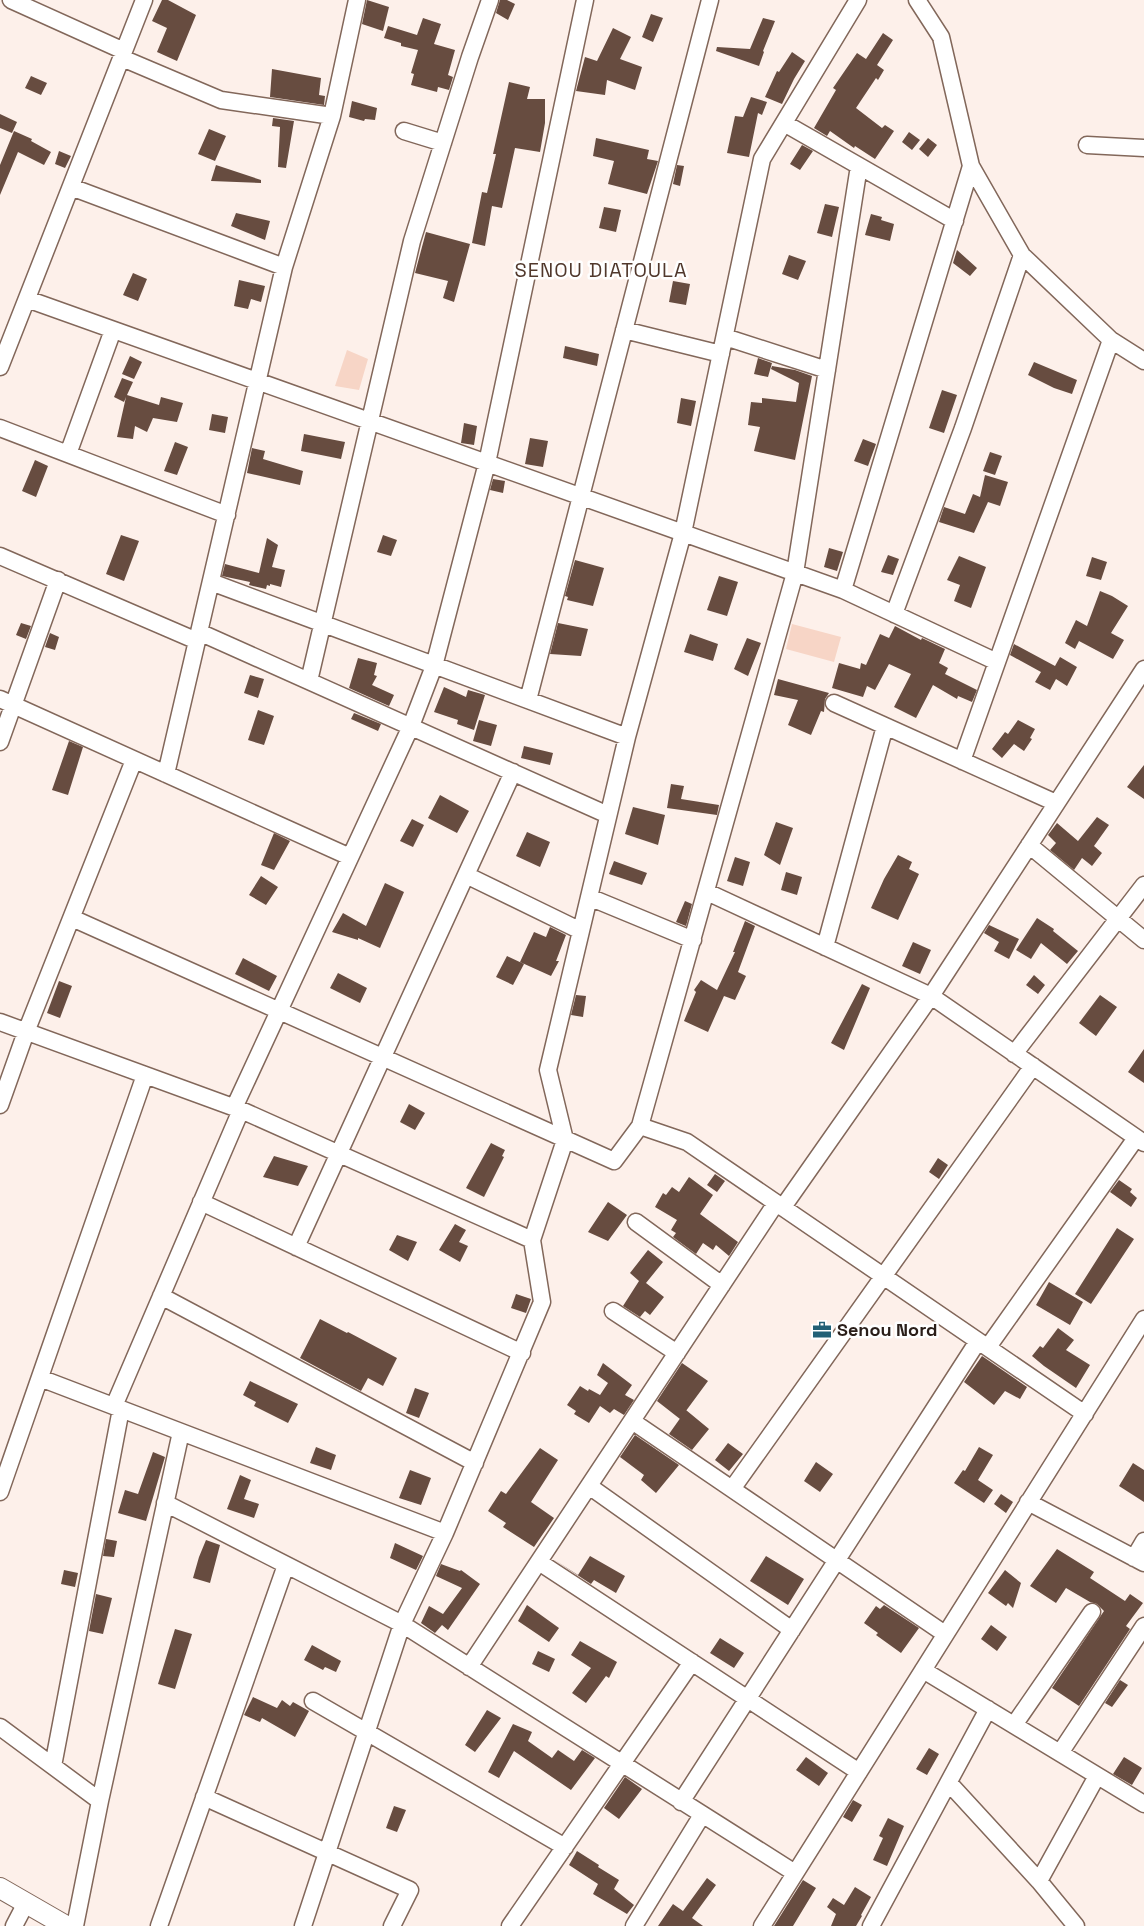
<svg xmlns="http://www.w3.org/2000/svg" width="1144" height="1926" font-family="'Space Grotesk',sans-serif">
<style>
.garden{fill:#f7d5c6}
.building{fill:#674c40}
.lines{fill:none;stroke-linecap:round;stroke-linejoin:round}
.minor-casing{stroke:#82675a;stroke-width:19}
.tertiary-casing{stroke:#82675a;stroke-width:22}
.minor{stroke:#fff;stroke-width:16}
.tertiary{stroke:#fff;stroke-width:20}
.labels{text-anchor:middle;stroke-width:5;stroke-linejoin:round;paint-order:stroke}
.poi-label{font-size:18px;font-weight:bold;fill:#2a1e19;stroke:#fff;text-anchor:start}
.quarter-label{font-size:20px;letter-spacing:1px;fill:#51382c;stroke:#fff}
</style>
<rect width="100%" height="100%" fill="#fdf0ea"/>
<path class="garden" d="M347,350l21,9 -9,31 -24,-4z
M792,624l49,13 -7,25 -48,-13z"/>
<path class="building" d="M162,0h6l28,15 -19,46 -20,-9 10,-24 -15,-7z
M367,0l22,7 -6,24 -21,-7z
M500,0h7l8,4 -7,16 -12,-7z
M651,14l12,4 -10,24 -11,-5z
M423,18l18,6 -7,20 21,6 -7,25 5,2 -4,13 -11,-3 -1,5 -26,-7 3,-11 -3,-1 7,-23 -17,-4v-3l-17,-5 4,-12 29,9z
M763,18l12,3 -12,30 1,1 -5,14 -43,-15 1,-4 33,2z
M613,28l18,9 -11,22 22,8 -7,23 -28,-10 -2,15 -29,-4 9,-34 12,4z
M883,33l10,7 -16,25 7,5 -6,10 -2,-2 -20,30 26,20 3,-3 9,6 -19,28 -20,-13 -1,2 -24,-17 -3,5 -13,-8 22,-38 -3,-2 24,-35 9,6z
M792,52l13,9 -11,18 -12,25 -17,-7 12,-26 2,1z
M272,69l49,9 -2,17 6,1 -1,9 -54,-8z
M31,76l16,7 -6,12 -16,-7z
M509,82l21,5 -3,12h18v24l-5,29 -25,-4 -13,60 -10,-2 -7,40 -13,-3 10,-51 5,1 9,-39h-3z
M751,97l16,5 -5,13 -4,-2 -9,44 -22,-4 8,-37 8,1z
M352,101l25,7 -2,12 -10,-1 -1,2 -15,-4z
M0,114l17,8 -5,11 -12,-5z
M273,118l21,3 -8,47 -8,-1 2,-40 -8,-1z
M209,129l17,7 -11,25 -17,-7z
M14,131l18,8 -1,2 20,11 -7,13 -26,-13 -18,43v-30z
M909,132l11,8 -8,10 -10,-8z
M596,138l53,12 -2,9 11,2 -11,33 -39,-10 6,-23 -21,-5z
M928,138l9,7 -9,12 -9,-8z
M802,145l11,6 -13,19 -10,-6z
M59,151l12,5 -6,12 -10,-4z
M216,165l45,15v3l-50,-2z
M677,165l7,1 -4,20 -7,-2z
M825,204l14,3 -7,30 -15,-4z
M604,207l17,3 -5,22 -17,-4z
M236,213l34,8 -5,19 -34,-14z
M871,214l11,3 -1,3 13,4 -4,17 -25,-6z
M426,232l44,12 -16,58 -11,-4 5,-17 -33,-8z
M957,250l20,18 -7,8 -17,-13z
M789,255l17,6 -8,19 -16,-6z
M133,273l14,6 -9,22 -15,-6z
M239,280l26,6 -4,16 -10,-3 -3,10 -14,-3z
M673,281l17,3 -4,21 -17,-3z
M565,346l34,8 -2,12 -34,-8z
M130,356l12,6 -8,17 -12,-5z
M758,358l14,5 -4,14 -14,-3z
M1034,362l43,18 -5,14 -18,-6 -26,-13z
M772,366l23,4 17,6 -17,84 -41,-9 6,-24 -12,-2 3,-23 11,1v-5l34,4 3,-19 -28,-14z
M122,378l11,4 -6,13 32,10 2,-8 22,6 -6,19 -24,-4 -6,14 -12,-6 -2,13 -16,-2 9,-40 -2,5 -10,-5z
M942,390l15,5 -13,38 -15,-5z
M681,398l15,3 -5,25 -14,-3z
M212,414l16,3 -3,16 -16,-3z
M464,423l13,3 -3,19 -13,-2z
M304,434l41,8 -4,17 -40,-8z
M530,438l18,3 -5,26 -18,-3z
M863,439l13,5 -8,22 -14,-5z
M175,442l13,5 -11,28 -13,-4z
M252,448l13,3 -2,8 40,12 -3,14 -53,-12z
M990,452l12,4 -7,19 -12,-4z
M35,460l13,6 -12,31 -14,-6z
M985,475l23,7 -8,24 -12,-4 -14,31 -35,-11 5,-15 21,7 8,-20 7,3z
M493,479l12,2 -2,12 -13,-3z
M121,535l18,6 -15,40 -18,-7z
M383,535l14,5 -6,16 -14,-4z
M267,538l11,7 -6,22 13,3 -4,17 -11,-3v2l-3,-1 -1,4 -17,-4 1,-3 -28,-6 3,-12 34,9z
M829,548l14,4 -6,19 -13,-4z
M888,555l11,4 -6,16 -12,-3z
M959,556l27,11 -15,41 -17,-7 6,-16 -13,-5z
M1092,557l15,5 -6,18 -15,-4z
M575,560l29,8 -11,38 -26,-6 1,-3 -3,-1z
M719,576l19,6 -11,34 -20,-6z
M1100,591l12,5 16,10 -17,27 13,7 -11,19 -34,-18 -4,8 -10,-6 11,-23 11,6z
M21,623l10,3 -5,13 -10,-4z
M558,623l30,6 -7,27 -31,-2z
M895,626l26,14 1,-2 23,11 -6,14 9,5 -3,6 32,16 -5,12 -14,-6 -1,3 -24,-14 -17,33 -22,-11 17,-33 -22,-10 -14,26 -8,-4 -4,11 -31,-9 7,-25 21,6 1,-6 5,2 14,-31 9,4z
M50,633l9,4 -4,13 -10,-3z
M690,634l28,10 -5,17 -29,-9z
M747,638l14,5 -13,33 -14,-7z
M1014,644l41,22 5,-9 17,10 -10,19 -11,-7 -6,11 -15,-8 6,-10 -31,-17z
M358,658l19,5 -3,12 3,1 -5,9 22,10 -5,11 -40,-18z
M250,675l14,4 -6,19 -14,-5z
M778,679l51,14 -4,6 -1,13 -3,-1 -10,24 -23,-10 10,-25 -24,-5z
M444,687l22,10 2,-7 17,5 -11,35 -17,-6 1,-4 -24,-8z
M258,710l16,6 -10,29 -16,-5z
M354,713l27,11 -3,7 -27,-12z
M479,720l18,5 -6,21 -18,-5z
M1018,720l17,9 -5,9 2,1 -8,12 -10,-7 -12,14 -10,-9 13,-17 3,2z
M69,741l14,6 -15,48 -16,-5z
M524,746l29,7 -3,12 -29,-7z
M1144,765v34l-17,-12z
M671,784l13,2 -3,13 38,6 -2,10 -50,-7z
M440,795l29,16 -12,22 -29,-15z
M633,807l32,8 -7,30 -33,-11z
M1097,817l12,8 -15,21 8,7 -10,13 -10,-8 -8,12 -24,-20 6,-7 -8,-8 9,-12 21,18z
M412,819l12,6 -11,22 -13,-6z
M776,822l17,6 -13,37 -16,-10z
M527,832l23,10 -10,25 -24,-11z
M274,833l16,8 -16,29 -13,-5z
M898,855l14,7 -3,7 10,5 -21,46 -27,-12 13,-29z
M735,857l15,5 -7,24 -16,-5z
M614,861l33,12 -5,12 -33,-11z
M786,872l16,5 -5,18 -16,-5z
M261,876l17,11 -12,18 -17,-10z
M385,883l19,9 -24,56 -22,-10v2l-26,-8 11,-19 23,13z
M685,901l7,3 -6,22 -10,-4z
M1037,918l17,11 -1,2 25,20 -11,13 -26,-21 -10,16 -15,-9z
M745,921l10,5 -17,46 8,4 -11,24 -11,-4 -16,36 -24,-11 12,-29 -2,-2 7,-10 16,10 18,-38h-2z
M989,925l30,14 -10,20 -15,-8 5,-9 -15,-9z
M550,927l16,8 -10,26h3l-8,15 -31,-14 14,-30 12,5z
M913,942l18,8 -11,24 -18,-8z
M507,956l17,8 -11,21 -17,-8z
M243,958l34,18 -8,15 -34,-17z
M338,973l29,15 -7,15 -30,-15z
M1034,975l11,10 -7,9 -12,-9z
M59,981l13,5 -12,32 -13,-5z
M862,984l8,4 -26,62 -13,-7z
M576,995l10,1 -3,21 -12,-2z
M1100,995l17,12 -21,29 -17,-13z
M1144,1049v34l-16,-11z
M409,1104l16,9 -10,17 -15,-8z
M491,1143l14,7 -3,6 2,1 -20,40 -18,-9z
M274,1156l34,10 -10,20 -35,-9z
M938,1158l10,7 -9,14 -10,-7z
M715,1174l10,7 -8,11 -10,-7z
M689,1177l24,18 -13,19 38,28 -9,14 -13,-11 -3,5 -10,-7 -7,11 -23,-17 3,-4 -5,-3 6,-10 -22,-13 8,-14 3,2 6,-8 7,5z
M1119,1180l13,9 -2,3 7,6 -6,9 -21,-15z
M608,1202l19,13 -19,26 -20,-9z
M455,1224l11,6 -7,12 9,4 -8,16 -21,-12z
M1117,1228l17,11 -43,65 -16,-10z
M397,1235l20,7 -9,19 -19,-11z
M648,1250l15,12 -17,21 18,14 -14,18 -5,-4 -5,6 -17,-11 16,-25 -9,-8z
M1049,1282l34,20 -13,23 -34,-20z
M516,1294l15,5 -5,14 -15,-5z
M320,1319l27,14 1,-1 49,26 -14,28 -15,-8 -7,13 -61,-33z
M1058,1328l16,12 -8,10 24,15 -14,23 -32,-22 -12,-10 8,-10 3,2z
M982,1356l45,31 -7,12 -15,-8 -11,14 -30,-23z
M603,1363l29,22 -7,10 9,5 -10,15 -10,-6 -4,4 -10,-7 -11,17 -15,-9 2,-3 -9,-6 13,-19 8,5 1,-2 11,6 8,-12 -11,-8z
M682,1363l26,18 -28,38 -23,-18z
M250,1381l48,23 -10,19 -34,-17 2,-4 -13,-7z
M415,1388l14,5 -10,25 -13,-5z
M686,1410l23,19 -17,21 -23,-16z
M635,1435l44,30 -23,28 -15,-13 3,-5 -24,-18z
M728,1443l15,11 -14,17 -14,-11z
M316,1447l20,8 -5,15 -21,-7z
M979,1447l14,8 -15,25 15,10 -9,13 -30,-20 9,-13 2,1z
M540,1448l18,12 -27,42 23,16 -20,29 -31,-20 3,-4 -18,-12 13,-20 5,3z
M153,1452l12,5 -19,64 -28,-8 7,-23 13,4z
M816,1462l17,12 -13,18 -16,-11z
M1133,1463l11,7v32l-25,-16z
M410,1470l21,8 -10,27 -22,-7z
M240,1475l11,5 -7,19 15,5 -5,14 -27,-9z
M1001,1494l12,8 -7,11 -12,-9z
M106,1539l11,2 -3,16 -11,-1z
M206,1540l14,5 -10,38 -17,-5 6,-21z
M395,1543l28,13 -7,14 -26,-12z
M1057,1549l37,23 -4,6 35,23 5,-7 13,9 -17,23 4,3 -51,77 -27,-18 52,-77 -7,-7 -7,-2 -24,-14 -10,15 -26,-17z
M590,1556l35,20 -9,17 -22,-13 -3,4 -38,-25 25,16z
M766,1556l38,23 -16,26 -38,-24z
M441,1564l19,7 1,-1 19,14 -32,46 -6,-5 -7,8 -14,-10 8,-17 14,8 19,-26 -26,-12z
M64,1570l14,3 -3,14 -14,-3z
M1005,1570l16,13 -8,25 -5,-5 -2,3 -18,-13z
M96,1594l16,4 -9,36 -14,-3z
M527,1605l32,23 -10,14 -31,-21z
M884,1605l35,23 -18,25 -25,-18 2,-2 -14,-10 12,-17 4,3z
M991,1625l16,12 -10,14 -16,-12z
M175,1629l17,5 -17,55 -17,-5z
M720,1638l24,15 -10,15 -24,-15z
M580,1641l37,21 -8,16 -3,-2 -20,27 -14,-10 19,-25 -20,-13z
M312,1645l29,16 -5,11 -11,-5 -2,3 -19,-10z
M538,1651l17,8 -6,13 -17,-8z
M1120,1680l8,5 -16,22 -7,-4z
M253,1697l24,11 5,-8 8,6 3,-4 16,9 -14,26 -33,-19 -2,4 -16,-7z
M487,1710l14,8 -26,34 -10,-7z
M513,1724l19,8 -4,9 24,17 6,-8 16,11 8,-11 13,8 -24,32 -57,-39 -15,27 -11,-6z
M929,1748l10,6 -12,21 -11,-6z
M806,1757l22,16 -9,13 -23,-16z
M1124,1757l18,11 -10,17 -19,-11z
M625,1777l17,12 -23,30 -15,-11z
M853,1800l9,5 -10,17 -9,-5z
M394,1806l12,4 -9,22 -11,-4z
M888,1818l16,8 -17,40 -14,-6 10,-22 -4,-2z
M577,1851l22,14 -1,2 21,13 -5,9 20,16 -7,9 -34,-20 5,-10 -29,-19z
M707,1878l9,7 -24,33 11,8h-45l15,-22 10,7z
M803,1880l13,8 -23,38h-19z
M855,1887l16,10 -10,18 1,1 -6,10h-25l5,-12 -9,-7 6,-9 11,7z"/>
<g class="lines">
<g class="minor-casing">
<path id="minor" d="M11,0l113,51
M917,0l24,37 30,129 51,89 89,85 33,21
M122,58l99,42 111,16
M784,123l171,98
M404,131l39,12
M1087,145l57,3
M71,187l213,80
M27,299l816,291 154,72
M624,330l97,24
M725,337l102,33
M0,367l144,-367
M0,428l227,87
M68,454l45,-124
M0,556l197,85
M211,582l416,155
M843,590l128,-424
M894,614l69,-186 59,-173
M199,632l409,183
M309,681l103,-440 58,-184 20,-57
M0,699l350,158
M528,700l182,-700
M834,703l222,100
M0,742l58,-162
M962,761l149,-421
M166,774l118,-507 48,-151 25,-116
M1029,845l115,95
M466,875l115,56
M707,892l224,104 213,147
M589,897l104,43
M72,918l542,243 26,-35 47,16 398,272
M825,947l60,-221
M0,1022l241,88 291,130
M1014,1054l130,-169
M0,1105l26,-73 108,-272
M234,1108l177,-382 23,-60 53,-203 98,-463
M640,1126l155,-553 64,-407
M201,1202l321,151
M783,1207l148,-211 213,-327
M636,1222l86,63
M296,1247l217,-475
M161,1296l314,167
M613,1311l64,42
M988,1347l148,-209
M40,1378l405,155
M114,1406l127,-296
M632,1421l313,213
M589,1486l203,144
M732,1489l301,-423
M0,1492l145,-417
M1028,1502l116,61
M165,1503l237,121 393,249
M1134,1558l10,-17
M539,1562l320,210
M469,1667l307,-464
M923,1670l221,134
M313,1701l252,146
M1014,1725l78,-113
M0,1727l100,74
M1060,1753l84,-127
M53,1766l68,-357
M949,1783l90,98 37,45
M204,1797l206,93 -18,36
M681,1802l297,-461
M1039,1881l58,-105
M14,1926l12,-23
M75,1926l25,-125 81,-369
M159,1926l127,-361
M303,1926l99,-302 43,-91 97,-231 -10,-62 33,-100 -17,-70 79,-333 56,-204 79,-374 96,-159
M510,1926l182,-264
M634,1926l68,-111
M762,1926l382,-607
M871,1926l117,-217"/>
</g>
<g class="tertiary-casing">
<path id="tertiary" d="M0,1888l66,38"/>
</g>
<use href="#minor" class="minor"/>
<use href="#tertiary" class="tertiary"/>
</g>
<defs>
<g id="office-bare" transform="scale(1.5)"><path d="M-6-3h4V-5.5h4V-3h4V5H-6ZM-1-4.5V-3h2v-1.5ZM-6 0V1H6V0Z" fill="#226076" stroke="#fff" stroke-width="2.5" paint-order="stroke"/></g>
</defs>
<g fill-rule="evenodd">
<use href="#office-bare" x="822" y="1330"/>
</g>
<g class="labels">
<g class="poi-label">
<text x="837" y="1336">Senou Nord</text>
</g>
<g class="quarter-label">
<text x="601" y="277">SENOU DIATOULA</text>
</g>
</g>
</svg>
